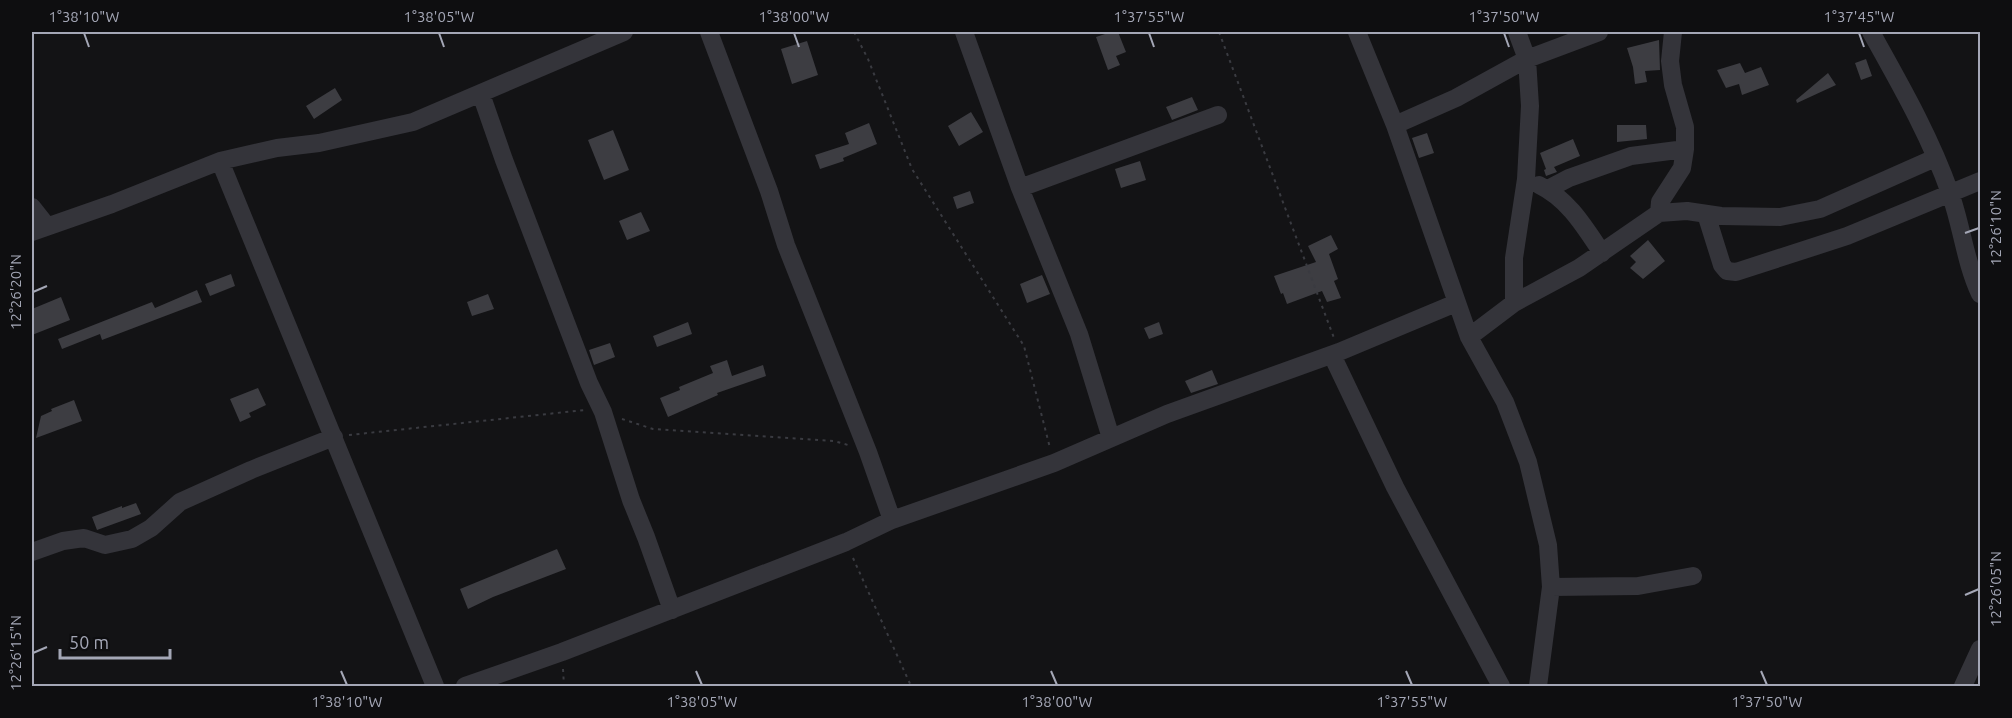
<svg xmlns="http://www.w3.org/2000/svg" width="2012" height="718" font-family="Ubuntu,sans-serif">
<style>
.building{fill:#3d3d42}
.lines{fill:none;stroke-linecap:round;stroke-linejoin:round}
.path{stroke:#3a3b41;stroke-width:2;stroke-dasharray:3 4.5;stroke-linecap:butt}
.street{stroke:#34343a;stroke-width:18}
.ticks{fill:none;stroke:#a4a7b6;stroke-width:2}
.neatline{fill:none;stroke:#a4a7b6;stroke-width:2}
.ticks-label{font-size:15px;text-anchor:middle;fill:#a4a7b6}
</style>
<rect width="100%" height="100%" fill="#131315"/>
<path class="building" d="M1111,32h7l8,20 -10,4 4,9 -12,5 -12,-33z
M1659,40l1,30 -15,1 2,11 -12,2 -2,-17 -6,-19z
M807,41l11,34 -26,9 -11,-35z
M1866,59l6,17 -11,4 -6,-17z
M1740,63l5,10 16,-6 8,18 -27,10 -3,-11 -13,4 -9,-18z
M1828,73l8,12 -39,18 -1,-3z
M335,88l7,12 -28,19 -8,-13z
M1192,97l6,13 -26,10 -6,-13z
M971,112l12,20 -24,14 -11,-20z
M869,123l8,21 -34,14 1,3 -24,8 -5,-14 34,-11 -4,-11z
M1617,125h29l1,14 -30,3z
M613,130l16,40 -25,10 -16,-40z
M1427,133l7,20 -15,5 -7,-20z
M1573,139l7,17 -26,11 3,5 -11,4 -2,-6 2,-1 -6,-16z
M1140,161l6,19 -25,8 -6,-19z
M970,191l4,12 -17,6 -4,-12z
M641,212l9,19 -23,9 -8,-19z
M1331,235l7,14 -9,5 9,25 -4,2 7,17 -14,4 -5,-11 -35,13 -4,-11 -2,1 -7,-18 42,-14 -8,-16z
M1648,240l17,21 -22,18 -13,-11 6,-6 -6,-6z
M231,274l4,12 -25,10 -5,-12z
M1042,275l8,19 -23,9 -7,-19z
M197,290l5,12 -100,38 -2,-6 -38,15 -4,-10 94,-37 3,6z
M488,294l6,15 -22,7 -5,-14z
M61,297l9,23 -38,15v-26z
M688,322l4,12 -35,13 -4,-11z
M1159,322l4,12 -14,5 -5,-11z
M610,343l5,14 -21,8 -5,-15z
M727,360l5,16 31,-11 3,11 -49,17 1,2 -50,22 -8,-19 20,-8 -1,-3 34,-14 -3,-7z
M1212,370l6,14 -27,9 -6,-12z
M258,388l8,17 -17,8 2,4 -11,5 -10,-23z
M74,400l8,21 -46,17 5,-22 11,-5 -1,-2z
M136,503l5,11 -44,16 -5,-13 30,-11v2z
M557,549l9,20 -73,28 -25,12 -8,-20z"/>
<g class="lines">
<path class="path" d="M854,32l14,27 44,110 112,177 26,102
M1219,32l115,306
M622,419l31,10 181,12 14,4
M349,435l236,-25
M853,558l58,128
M563,669l1,17"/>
<path class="street" d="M709,32l60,159 17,54 82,207 24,68
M964,32l56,156 59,146 32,104
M1357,32l38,93 74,212 36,65 23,60 20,83 3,42 -13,99
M1871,32c29,52 59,104 79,161 12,33 15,69 30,101
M481,94l23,66 85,223 14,29 28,88 15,37 26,73
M1395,125l61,-27 71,-39 -10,-27
M220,161l215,525
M1539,185c29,14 45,41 63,68
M1020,188l198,-73
M1548,189l21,-11 62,-22 54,-7
M32,207l15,19
M1659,213l28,-2 34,5 59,1 40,-8 115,-51
M1706,214l16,51 5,6 9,1 111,-36 133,-55
M32,232l80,-28 108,-43 57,-13 42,-5 94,-21 211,-90
M1514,303v-45l12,-79 4,-73 -3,-47 72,-27
M1469,337l45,-34 65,-35 80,-55 1,-11 22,-34 3,-19v-22l-12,-42 -3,-24 3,-29
M1332,355l63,132 106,199
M32,552l31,-11 21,-3 21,7 27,-6 19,-11 29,-26 71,-32 83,-33
M1551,587l87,-1 55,-10
M465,686l97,-34 284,-110 46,-22 162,-57 113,-49 172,-62 117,-49
M1963,686l17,-37"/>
</g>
<path class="ticks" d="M84,33l5,14M439,33l5,14M794,33l5,14M1149,33l5,14M1504,33l5,14M1859,33l5,14M1965,233l14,-5M33,292l14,-6M1965,595l14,-6M33,653l14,-6M341,671l6,14M696,671l6,14M1051,671l6,14M1406,671l6,14M1761,671l6,14"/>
<rect width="2012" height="718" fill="none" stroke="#0e0e10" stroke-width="66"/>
<path d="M60 649v9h110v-9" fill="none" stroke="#a4a7b6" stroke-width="3"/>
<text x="69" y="649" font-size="18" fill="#a4a7b6" stroke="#0e0e10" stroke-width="4.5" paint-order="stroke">50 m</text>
<rect x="33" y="33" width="1946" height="652" class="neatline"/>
<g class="ticks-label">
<text x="84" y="22">1°38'10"W</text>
<text x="439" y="22">1°38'05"W</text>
<text x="794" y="22">1°38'00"W</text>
<text x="1149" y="22">1°37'55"W</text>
<text x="1504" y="22">1°37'50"W</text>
<text x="1859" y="22">1°37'45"W</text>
<text transform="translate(1996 228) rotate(-90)" y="5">12°26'10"N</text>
<text transform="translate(16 292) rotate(-90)" y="5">12°26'20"N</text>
<text transform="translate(1996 589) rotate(-90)" y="5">12°26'05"N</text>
<text transform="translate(16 653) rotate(-90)" y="5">12°26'15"N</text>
<text x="347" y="707">1°38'10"W</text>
<text x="702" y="707">1°38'05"W</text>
<text x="1057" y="707">1°38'00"W</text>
<text x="1412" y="707">1°37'55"W</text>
<text x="1767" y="707">1°37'50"W</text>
</g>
</svg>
